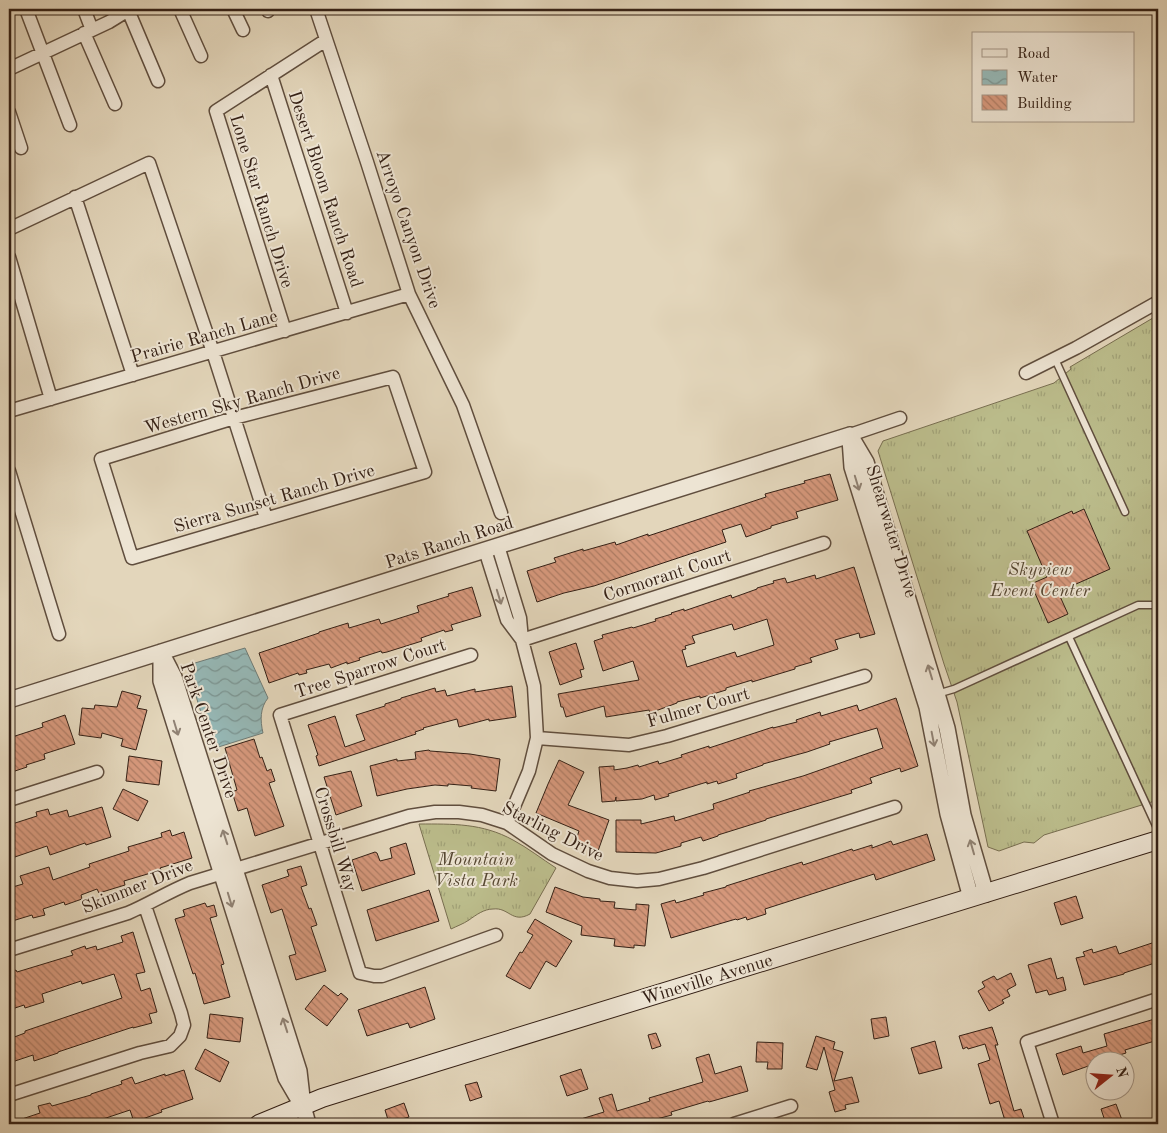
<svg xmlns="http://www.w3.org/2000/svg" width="1167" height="1133" font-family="'Old Standard TT',serif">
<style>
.grass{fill:url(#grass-tufts);stroke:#786e50}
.water{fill:url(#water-waves);stroke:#6f7b76}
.building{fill:url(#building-back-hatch);stroke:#342015;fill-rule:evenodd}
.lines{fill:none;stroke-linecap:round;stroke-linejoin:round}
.service-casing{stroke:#604e3e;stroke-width:9}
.minor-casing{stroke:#604e3e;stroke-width:15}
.tertiary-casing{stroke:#604e3e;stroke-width:18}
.secondary-casing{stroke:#342015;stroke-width:20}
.service{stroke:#ede4d3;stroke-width:6}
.minor{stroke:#ede4d3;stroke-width:12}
.tertiary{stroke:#ede4d3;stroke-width:15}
.secondary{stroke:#ede4d3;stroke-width:18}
.oneway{stroke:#908274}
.labels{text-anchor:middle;stroke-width:4;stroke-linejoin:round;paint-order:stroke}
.street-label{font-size:18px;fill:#342015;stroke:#ede4d3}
.park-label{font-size:18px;font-style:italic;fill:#564732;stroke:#ede4d3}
</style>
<defs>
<pattern id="grass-tufts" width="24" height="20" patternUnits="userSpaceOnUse" patternTransform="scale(1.25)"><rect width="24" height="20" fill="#bbbc8b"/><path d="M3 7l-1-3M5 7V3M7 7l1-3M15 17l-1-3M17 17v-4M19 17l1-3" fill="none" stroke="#a1a177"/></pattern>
<pattern id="water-waves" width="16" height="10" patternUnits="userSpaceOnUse" patternTransform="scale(1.25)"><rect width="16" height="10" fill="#96b8b6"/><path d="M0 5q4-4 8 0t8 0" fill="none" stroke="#7b9593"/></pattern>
<pattern id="building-back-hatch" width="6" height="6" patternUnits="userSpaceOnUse" patternTransform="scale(1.25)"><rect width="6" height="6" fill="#d6987c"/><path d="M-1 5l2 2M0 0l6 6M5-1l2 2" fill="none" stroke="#ae7c64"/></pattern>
</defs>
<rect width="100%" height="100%" fill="#e3d6bb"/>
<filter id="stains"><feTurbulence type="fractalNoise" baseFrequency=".004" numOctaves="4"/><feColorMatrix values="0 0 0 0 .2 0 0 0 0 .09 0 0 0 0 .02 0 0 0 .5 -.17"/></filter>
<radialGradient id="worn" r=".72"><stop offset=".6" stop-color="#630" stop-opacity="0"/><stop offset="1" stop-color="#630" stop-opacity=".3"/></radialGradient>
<path class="grass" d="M1158,315v485l-114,35 -10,8 -10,-1 -25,9 -11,-4 -31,-145 -13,-38 -66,-213 5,-10 171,-58 17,-14 -1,-2z
M419,824c34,0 63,-1 94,16 15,8 29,19 43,28l-26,46c-18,10 -21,-7 -37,-5 -9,0 -17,6 -24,11 -6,4 -12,6 -18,9z"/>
<path class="water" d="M245,648l23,50c-8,10 -8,22 -5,35l-51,16 -23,-76 6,-10z"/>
<path class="building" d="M830,474l8,26 -42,12 2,6 -27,8v2l-25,9 -5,-13 -19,6 4,12 -132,44 -30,7 -27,9 -10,-31 29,-9 -2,-4 29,-9v2l32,-9 1,3 32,-11v2l118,-39 -1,-3 40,-11 -1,-2z
M1084,509l26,60 -52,23 10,22 -20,9 -17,-39 16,-7 -20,-46 45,-20 1,3z
M854,567l21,67 -15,4 -1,-5 -24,7 3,9 -28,9 2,4 -17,5v2l-43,13v-2l-26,8v2l-26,8v-2l-23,6v1l-27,10 -1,-3 -43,7 -2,-11 -38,11 -3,-10h-2l-3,-13 81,-14 -6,-19 -30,10 -9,-30 9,-3 -1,-3 30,-8 1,1 23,-7 -1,-2 17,-5 -1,-1 13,-4v2l47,-16 1,3 25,-9v-1l17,-5 -1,-2 12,-3 2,5 28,-8 1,4zM767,619l7,26 -37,12 -2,-5 -48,15 -5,-17 4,-1 -1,-3 10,-3 -3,-7 40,-12 2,6z
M472,587l9,29 -30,9 2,5 -8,2 -1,-2 -23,8 1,3 -35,11 -5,1 -1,-2 -22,7 1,2 -13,4v-2l-16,6 -2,-4 -23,6 1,3 -8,2 -1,-2 -29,10 -10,-30 60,-20v-1l29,-9 1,5 30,-9 2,5 38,-12 -2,-6 32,-10 -1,-2z
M576,643l8,26 -4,1 2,7 -22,8 -11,-33z
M512,686l4,31 -27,4v-2l-30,8 -2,-8 -34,9 1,1 -9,3 1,2 -97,32 -3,-10 2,-1 -10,-30 27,-9 10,31 20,-7 -9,-25 29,-9v-2l16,-5v-1l34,-10 1,4 9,-2 2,6 28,-7v3z
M122,691l19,5 -4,12 10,2 -11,40 -15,-4 2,-7 -21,-6 -1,5 -22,-3 3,-27 12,1 1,-4 22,2z
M896,698l22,68 -17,6 -1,-4 -30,10 2,5 -21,7 1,3 -86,26v1l-48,15v1l-15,5 -2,-4 -20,6v3l-25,7 -40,-1v-32h25v4l33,-8 1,5 39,-12 -1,-5 37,-12 -1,-1 54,-15 80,-28 -6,-20 -48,14 1,2 -23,8 -44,12v1l-27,9 1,4 -19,6 -1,-3 -10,3v-2l-39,12 1,2 -14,4 -1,-5 -12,4 -26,2v-4l-1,4 -13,1 -3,-35 15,-1v4l13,-2 11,-3 1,2 19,-6 1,3 23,-7 -1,-2 28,-9v2l64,-21v1l24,-6 -1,-2 24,-8 1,4 36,-11 2,6z
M65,715l10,29 -31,10 1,5 -19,6 1,2 -18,6v-35l34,-11 -1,-4z
M254,739l6,19 2,-1 5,14 4,-2 4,12 -6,2 15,43 -29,10 -8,-28 -9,3 -6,-19 5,-2 -12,-42z
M429,750l1,1 40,3 30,5 -4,32 -25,-3 1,-2 -24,-2v2l-13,-1 -28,4 -30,7 -7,-30 27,-7v2l19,-2 -1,-7z
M129,756l33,5 -3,24 -33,-4z
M559,760l25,12 -16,33 41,15 -11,31 -23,-8 4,-12 -43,-18 12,-29z
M351,771l11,35 -26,9 -12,-38z
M123,789l25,12 -10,20 -25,-12z
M102,807l9,30 -25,8 -1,-2 -35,12 -3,-9 -38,13v-34l28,-9 -1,-4 12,-3 2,6 17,-5 2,7z
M170,830l2,6 12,-4 8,26 -32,10 1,2 -37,11 1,4 -26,8 -2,-4 -16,6 1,4 -17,6 -1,-3 -21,7 2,6 -12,3 -1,-3 -23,7v-34l14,-4 -3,-8 29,-9 4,13 37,-13 -1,-3 40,-13 -1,-4 34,-10 -1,-4z
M927,834l8,26 -59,20 -2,-6 -109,35 1,5 -19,6 -1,-3 -9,3 -1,-1 -65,19 -10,-34 14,-4 1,3 28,-8 -1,-2 23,-6v-1l76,-24 1,3 49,-16 1,2 19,-6v3l19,-7 2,4z
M406,843l9,31 -53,17 -10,-31 23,-8 2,1 3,8 12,-3 -2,-10z
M301,866l6,19 -6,2 8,22 2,-1 6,17 -6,2 15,44 -30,9 -7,-24 7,-2 -14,-45 -11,4 -9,-28 27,-9 -2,-6z
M555,887l28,10 17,2v2l15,1 -1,6 22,2v-6l13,1 -4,41 -11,-1v3l-20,-2 1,-7 -34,-4 1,-9 -36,-14z
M429,890l10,31 -63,20 -9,-31z
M1076,896l7,22 -22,7 -7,-22z
M205,903l2,4 7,-2 3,11 -7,2 14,46 -3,1 9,32 -26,7 -9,-31 -2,1 -18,-55 10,-3 -2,-6z
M535,919l37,22 -16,26 -10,-6 -16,28 -24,-13 14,-24 2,1 11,-18 -6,-3z
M133,932l12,40 -9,2 5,17 9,-3 7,24 -8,2 3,9 -19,5v-1l-75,25v1l-24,8 -1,-6 -24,8v-24l16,-6v-2l97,-33 -8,-24 -32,10 -1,-3 -39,13 2,8 -19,6 -1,-3 -15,5v-37l7,-3 1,2 56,-17 -2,-4 14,-5 1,3 10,-3 1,4 26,-8 -2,-6z
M1158,941v21l-34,11v1l-40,11 -8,-27 9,-2 -2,-4 9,-3 1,4 23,-7 3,8z
M1051,958l6,21 6,-2 3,13 -17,5 -2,-5 -11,3 -8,-28z
M1011,973l5,12 -9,5 3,6 -8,4 2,3 -15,8 -11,-20 7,-4 -3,-5 12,-6 3,4z
M324,985l14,11 3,-3 7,6 -21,27 -22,-17z
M425,987l10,32 -25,9 -2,-5 -41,13 -9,-26z
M210,1014l33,4 -3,24 -33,-4z
M886,1017l3,19 -15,3 -3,-20z
M1158,1018v22l-33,10 1,3 -23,7h-9v4l-31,11 -7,-21 25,-8 2,7 24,-7 -3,-12z
M992,1027l6,18h-3l19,66 7,-2 5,15h-20l-7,-23 -9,3 -12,-40 12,-4 -5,-16 -17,5 -1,-2 -4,2 -4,-13z
M656,1033l5,13 -9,3 -4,-14z
M816,1036l19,6 -2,7 10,3 -9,29 18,-4 7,25 -14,3 1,4 -11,3 -6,-20 6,-2 -11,-43 -7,23 -11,-3z
M935,1041l7,27 -23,6 -8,-26z
M757,1042l26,1 -1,26h-15l1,-7h-12z
M205,1049l24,13 -9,20 -25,-13z
M709,1054l6,20 26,-8 7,25 -39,11 -1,-1 -37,11 1,3 -35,9h-66v-2l33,-10 -5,-14 13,-4 5,17 33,-10 -1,-3 54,-16 -7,-24z
M581,1069l7,20 -21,7 -7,-20z
M184,1070l9,29 -32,11 1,2 -28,10 -4,-12 -42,14h-78v-1l30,-10 -2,-7 12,-3 2,3 39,-11v-1l31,-10 -1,-3 11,-4 3,7 30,-10v2z
M477,1082l5,15 -12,4 -5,-16z
M404,1103l5,14 -20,6 -4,-13z
M1116,1104l6,16 -13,4h-3l-5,-15z"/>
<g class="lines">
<g class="service-casing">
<path id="service" d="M1055,359l70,153
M1069,637l89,193
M937,694l17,-5 184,-84h15l5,3"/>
</g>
<g class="minor-casing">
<path id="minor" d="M26,9l44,116
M84,9l8,21
M180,9l21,47
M233,9l10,21
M267,9l1,2
M316,9l51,153 42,132 54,111 38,108
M128,10l30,71
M84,33l31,71
M9,69l100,-47 21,-13
M271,75l76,238
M9,112l12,36
M75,197l58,178
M9,229l140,-66 64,189 53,166
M9,257l42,142
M285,331l-69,-220 110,-71
M1026,373l50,-25 82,-46
M393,377l32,95 -293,86 -31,-99 133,-41z
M9,411l400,-117
M850,435l50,-17
M9,471l50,163
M498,546l22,72 2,22 12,46 3,52 -8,33 -22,52
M485,550l22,70 15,20
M522,640l302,-97
M471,655l-191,60 80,258 14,3h8l114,-41
M537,738l92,7 38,-9 198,-60
M9,800l88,-28
M9,950l119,-37c21,-9 40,-21 62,-30l219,-67 26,-4h24l23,3 25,8 45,31 36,17 22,7 27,3 22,-2 44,-11 192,-61
M9,1095l131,-42 30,-7 10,-10 4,-11 -3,-12 -36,-107
M734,1124l57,-18
M1053,1124l-26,-82 131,-43"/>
</g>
<g class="tertiary-casing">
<path id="tertiary" d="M850,435l16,27 71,232 10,34 16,87 23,79
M850,439l2,28 75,240 21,107 23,84
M161,652l13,25 125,394 4,35 5,18
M161,653v28l125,397 14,24
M9,700l841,-265"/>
</g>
<g class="secondary-casing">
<path id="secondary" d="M259,1124l63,-26 112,-35 724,-223"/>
</g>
<use href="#service" class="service"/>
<use href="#minor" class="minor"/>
<use href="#tertiary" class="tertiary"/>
<use href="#secondary" class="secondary"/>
</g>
<defs><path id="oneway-shaft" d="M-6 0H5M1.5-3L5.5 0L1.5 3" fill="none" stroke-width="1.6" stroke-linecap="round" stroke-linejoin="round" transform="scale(1.25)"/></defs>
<g class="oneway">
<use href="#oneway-shaft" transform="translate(857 483) rotate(73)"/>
<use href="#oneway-shaft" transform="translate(499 597) rotate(73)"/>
<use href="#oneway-shaft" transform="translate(930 672) rotate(-107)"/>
<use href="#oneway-shaft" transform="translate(176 728) rotate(73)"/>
<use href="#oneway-shaft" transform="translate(933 739) rotate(79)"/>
<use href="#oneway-shaft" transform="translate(225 837) rotate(-108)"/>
<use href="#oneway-shaft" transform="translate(972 847) rotate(-106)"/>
<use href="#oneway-shaft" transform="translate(230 900) rotate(73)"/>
<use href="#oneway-shaft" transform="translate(285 1025) rotate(-108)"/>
</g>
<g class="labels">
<g class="street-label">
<text transform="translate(326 189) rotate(72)" y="6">Desert Bloom Ranch Road</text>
<text transform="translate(262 201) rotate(73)" y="6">Lone Star Ranch Drive</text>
<text transform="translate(409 229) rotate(71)" y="6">Arroyo Canyon Drive</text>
<text transform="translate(204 336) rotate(-16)" y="6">Prairie Ranch Lane</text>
<text transform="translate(242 400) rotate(-16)" y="6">Western Sky Ranch Drive</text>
<text transform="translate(274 498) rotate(-16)" y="6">Sierra Sunset Ranch Drive</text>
<text transform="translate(892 531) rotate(73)" y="6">Shearwater Drive</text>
<text transform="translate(449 542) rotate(-18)" y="6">Pats Ranch Road</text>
<text transform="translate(667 575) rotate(-18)" y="6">Cormorant Court</text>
<text transform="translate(370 668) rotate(-18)" y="6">Tree Sparrow Court</text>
<text transform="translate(698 707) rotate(-16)" y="6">Fulmer Court</text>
<text transform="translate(209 730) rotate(71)" y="6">Park Center Drive</text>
<text transform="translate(553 831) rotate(27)" y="6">Starling Drive</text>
<text transform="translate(336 839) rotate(73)" y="6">Crossbill Way</text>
<text transform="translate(137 886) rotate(-22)" y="6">Skimmer Drive</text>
<text transform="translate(707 979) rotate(-17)" y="6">Wineville Avenue</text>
</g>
<g class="park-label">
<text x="1040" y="575">Skyview<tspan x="1040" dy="21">Event Center</tspan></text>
<text x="476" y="865">Mountain<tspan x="476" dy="21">Vista Park</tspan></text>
</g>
</g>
<rect width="1167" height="1133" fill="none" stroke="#e3d6bb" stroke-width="30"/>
<rect x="10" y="10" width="1147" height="1113" fill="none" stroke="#342015" stroke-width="2.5"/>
<rect x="15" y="15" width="1137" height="1103" fill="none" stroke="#342015"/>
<rect x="972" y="32" width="162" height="90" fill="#ede4d3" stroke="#a39687"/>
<rect x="982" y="49" width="25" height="8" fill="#ede4d3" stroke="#a39687"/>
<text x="1017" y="58" font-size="15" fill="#342015">Road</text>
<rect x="982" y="70" width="25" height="15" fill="url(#water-waves)" stroke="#a39687"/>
<text x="1017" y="82" font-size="15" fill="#342015">Water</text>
<rect x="982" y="95" width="25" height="15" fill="url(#building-back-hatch)" stroke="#a39687"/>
<text x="1017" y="108" font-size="15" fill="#342015">Building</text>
<g transform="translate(1110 1076) rotate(73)"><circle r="24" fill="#ede4d3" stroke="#a39687"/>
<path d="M0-4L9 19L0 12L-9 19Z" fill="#8f2418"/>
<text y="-8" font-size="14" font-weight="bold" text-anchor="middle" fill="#342015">N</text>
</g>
<rect width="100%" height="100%" filter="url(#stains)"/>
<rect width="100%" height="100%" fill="url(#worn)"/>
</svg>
